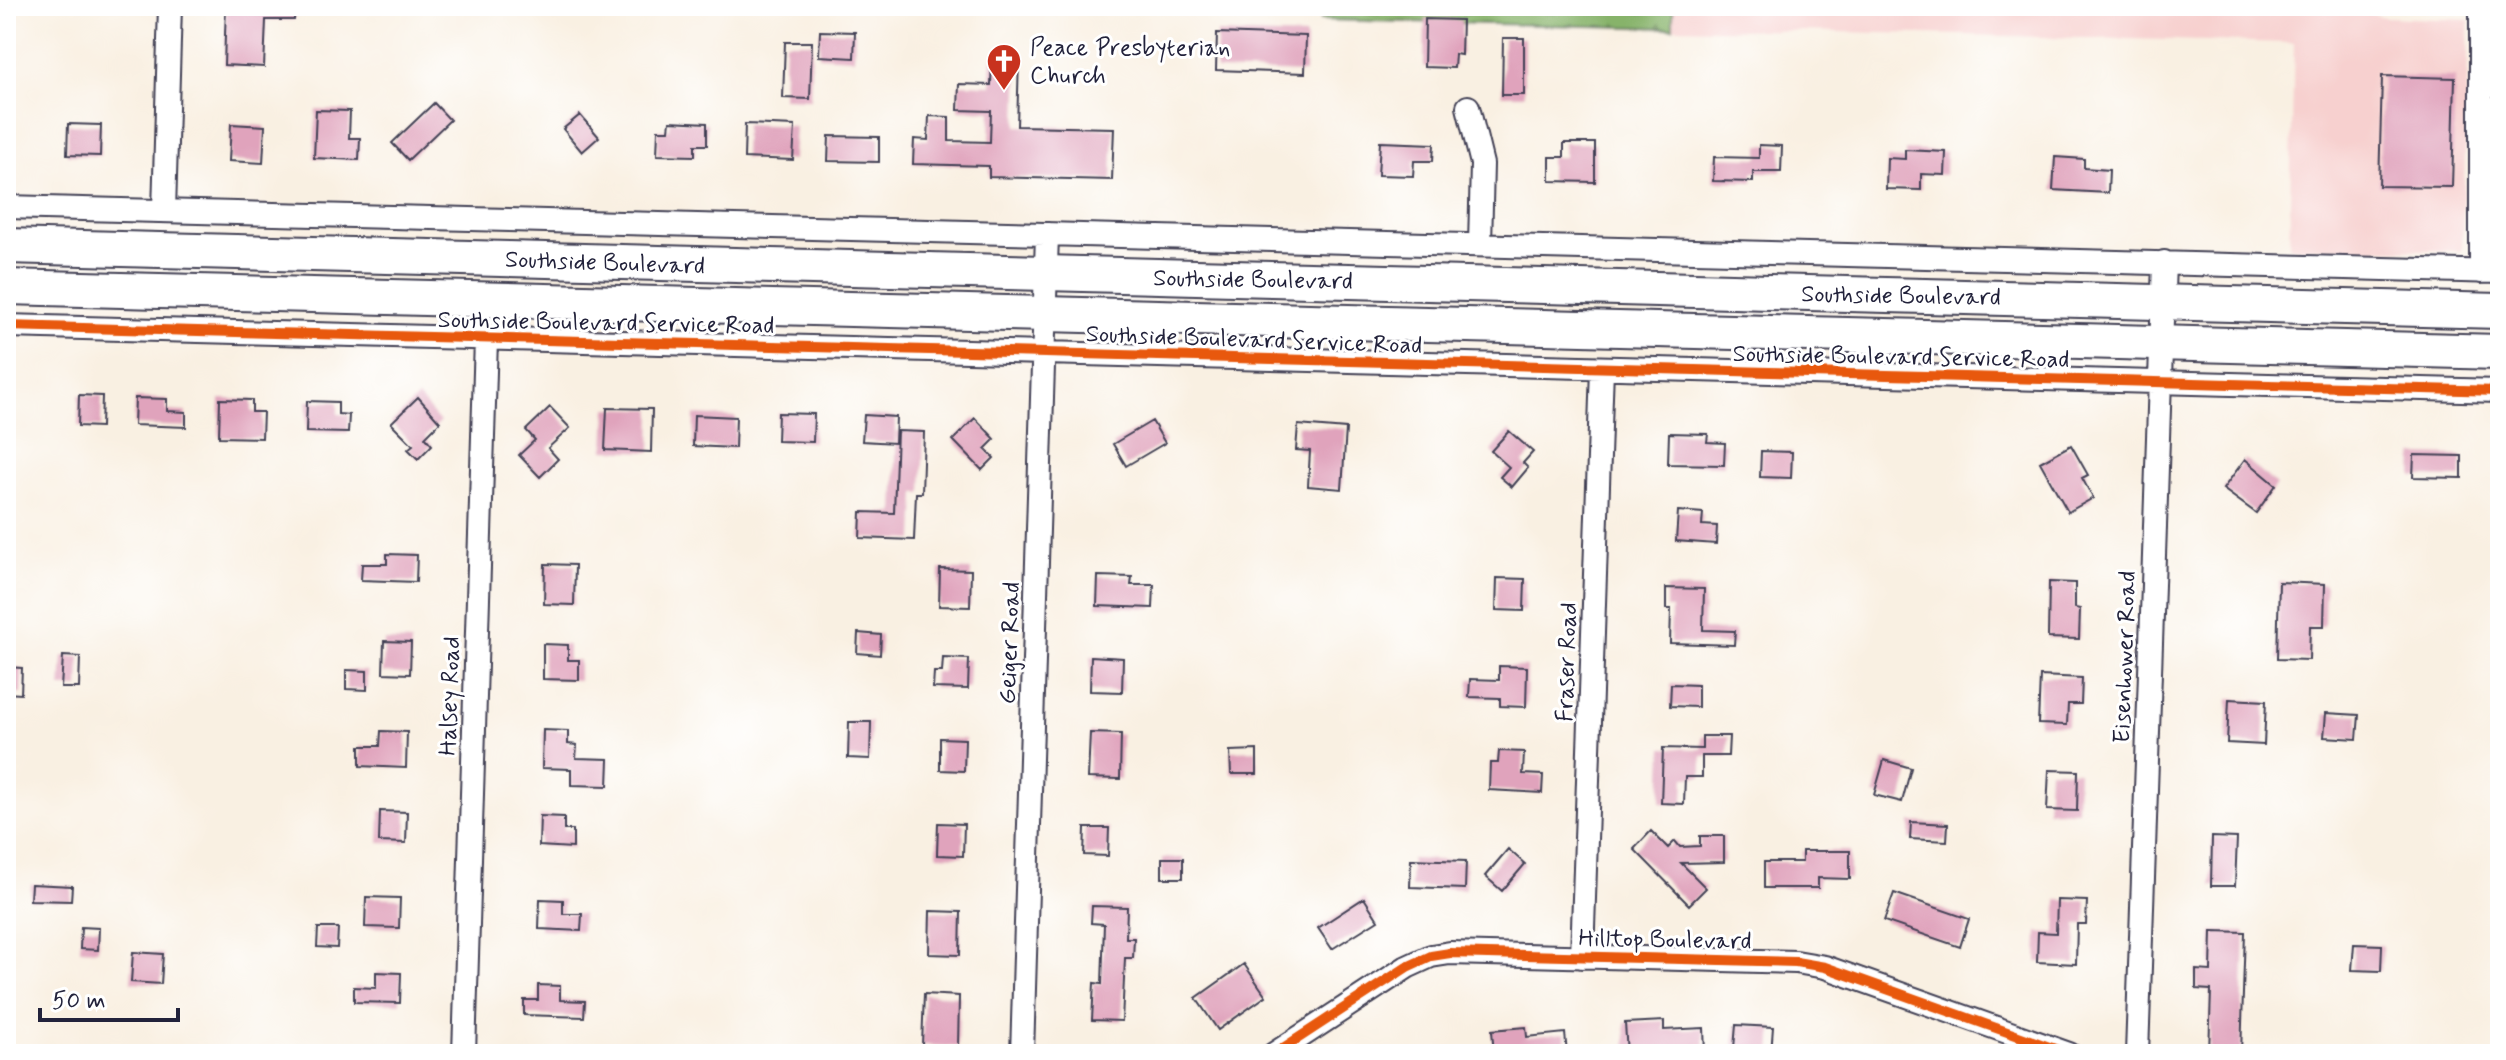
<svg xmlns="http://www.w3.org/2000/svg" width="2506" height="1060" font-family="Mynerve,sans-serif">
<style>
.built{fill:#f7d0cf}
.forest{fill:url(#forest-firs);stroke:#546a53;stroke-width:2}
.building{fill:#e0a3bc}
.lines{fill:none;stroke-linecap:round;stroke-linejoin:round}
.minor-casing{stroke:#424154;stroke-width:26}
.highway-casing{stroke:#424154;stroke-width:38}
.minor{stroke:#fff;stroke-width:22}
.highway{stroke:#fff;stroke-width:34}
.cycleway-casing{stroke:#fff;stroke-width:15}
.cycleway{stroke:#e8590c;stroke-width:10}
.labels{text-anchor:middle;stroke-width:6;stroke-linejoin:round;paint-order:stroke}
.poi-label{font-size:24px;fill:#22223b;stroke:#fff;text-anchor:start}
.street-label{font-size:24px;fill:#22223b;stroke:#fff}
</style>
<defs>
<pattern id="forest-firs" width="22" height="20" patternUnits="userSpaceOnUse" patternTransform="scale(2)"><rect width="22" height="20" fill="#87b36b"/><path d="M5 1l3.5 6h-7zM16 11l3.5 6h-7z" fill="#6e9159"/></pattern>
</defs>
<rect width="100%" height="100%" fill="#fff"/>
<filter id="ink" filterUnits="userSpaceOnUse"><feTurbulence type="fractalNoise" baseFrequency=".0125" numOctaves="2"/><feDisplacementMap in="SourceGraphic" scale="16" xChannelSelector="R" yChannelSelector="G"/><feConvolveMatrix kernelMatrix="1 2 1 2 8 2 1 2 1" color-interpolation-filters="sRGB"/></filter>
<filter id="wash" filterUnits="userSpaceOnUse"><feTurbulence type="fractalNoise" baseFrequency=".006" numOctaves="4" result="noise"/><feDisplacementMap in="SourceGraphic" scale="32" xChannelSelector="R" yChannelSelector="G"/><feGaussianBlur stdDeviation="1.8" result="paint"/><feColorMatrix in="noise" values="0 0 0 0 0 0 0 0 0 0 0 0 0 0 0 0 0 1.4 0 .05"/><feComposite in="paint" operator="in"/></filter>
<g filter="url(#wash)">
<rect width="100%" height="100%" fill="#f9f0e2"/>
<path class="built" d="M1673,6h659l52,11 85,3 -7,231 -173,-4 5,-204 -621,-15z"/>
<path class="forest" d="M1322,6h351v22l-352,-8z"/>
<g id="blocks">
<path class="building" d="M226,6h69l-1,14h-28l-2,47 -40,-2z
M1425,19l37,1 -1,35 -6,-1 -1,14 -30,-1z
M820,31l35,1 -1,26 -35,-2z
M1217,33l89,3 -1,37 -89,-3z
M1503,38h21v57h-22z
M785,42h27l-2,57 -27,-1z
M992,58l27,1 -2,67 97,2 -2,52 -123,-3v-11l-76,-2 1,-25 14,1 1,-24 20,1v24l41,1 1,-31 -33,-1 1,-26 32,1z
M2382,76l73,2 -3,109 -73,-1z
M434,103l16,17 -42,40 -16,-17z
M316,110l34,1 -1,27h11l-1,22 -45,-2z
M580,115l19,22 -17,15 -19,-23z
M670,121l37,2v22h-12v11l-38,-1 1,-25h11z
M68,124l33,1 -1,31 -33,-1z
M231,124l34,2 -2,37 -34,-2z
M745,124l50,2 -2,34 -49,-2z
M829,136l50,1v25l-51,-1z
M1380,142l54,2 -1,17h-19l-1,15 -35,-1z
M1564,143h31v39l-45,-1v-24h14z
M1759,145l23,1 -1,26h-28v10l-40,-1 1,-24 45,1z
M1905,150l41,2 -1,23 -24,-1v16l-35,-1 1,-31 18,1z
M2055,157l29,2v9l25,2 -1,23 -55,-3z
M79,395l23,1 -1,31 -23,-1z
M418,397l22,25 -15,15 7,8 -14,14 -10,-10 5,-4 -22,-22z
M135,398l32,1v12l19,1v15l-52,-2z
M220,399l32,1v12h11l-1,26 -43,-1z
M307,401l31,1v12l11,1 -1,18 -42,-1z
M550,407l20,21 -22,20 10,11 -18,18 -21,-22 16,-15 -9,-10z
M607,408l45,1 -1,43 -46,-2z
M778,413l36,1 -1,28 -36,-1z
M694,415l42,2 -1,31 -42,-2z
M864,415l32,2 -1,26 -33,-2z
M975,418l20,21 -10,10 9,9 -12,12 -29,-30z
M1152,421l13,22 -39,23 -13,-22z
M1298,425l48,4 -4,60 -34,-3 2,-35 -14,-1z
M897,431l27,1 -2,61h-6l-2,47 -54,-2 1,-26 33,1z
M1509,431l24,21 -10,11 5,5 -16,19 -12,-10 9,-10 -18,-16z
M1669,433l39,1 -1,8 18,1 -1,22 -56,-1z
M2071,445l17,30 -6,3 11,20 -25,14 -28,-50z
M1761,451l31,1 -1,26 -31,-1z
M2414,455l48,1v22l-49,-1z
M2245,459l31,26 -20,28 -33,-24z
M1678,511l25,2 -1,12 15,1 -1,18 -40,-3z
M387,554l30,1 -1,27 -55,-2 1,-16h25z
M545,564l30,1 -1,40 -30,-1z
M940,569l31,1 -1,37 -31,-1z
M1098,576l34,1 -1,8h23l-1,23 -56,-2z
M1497,578l28,1 -1,32 -28,-1z
M2049,582l26,1v25l5,1 -1,30 -31,-1z
M2279,582l46,2 -1,42h-14l-1,34 -32,-1z
M1666,588l38,1 -1,41 32,1 -1,14 -64,-2 1,-34h-5z
M858,633l23,2 -1,20 -23,-2z
M384,641l27,1 -1,32 -27,-1z
M543,644l25,1v15h11v20l-36,-1z
M63,656l17,1 -1,31h-18z
M1091,656l32,2 -1,34 -32,-1z
M943,658l26,1 -1,30 -35,-1 1,-16h8z
M1499,666l28,1 -1,40 -26,-1v-8l-31,-1 1,-18 29,1z
M6,667l16,1 -1,26 -15,-1z
M346,670l21,1v19l-21,-1z
M2040,676l42,2 -1,26h-13l-1,21 -29,-1z
M1671,684l27,1v22l-28,-1z
M2229,699l37,2 -2,44 -37,-2z
M2326,713l33,2 -2,24 -33,-2z
M849,722h22l-1,37 -22,-1z
M543,730l25,1v13l9,1 -1,13 33,1 -1,27 -37,-1v-16l-29,-1z
M381,731l26,1 -1,36 -46,-2v-20h20z
M1090,733l31,1 -1,45 -32,-1z
M1702,736h27l-1,20h-26v21h-17l-1,27 -23,-1 2,-55 39,1z
M940,738l25,1 -1,32 -24,-1z
M1257,750v24h-26l-1,-23z
M1499,751l25,1 -1,22 20,1 -1,18 -53,-3 1,-27h8z
M1884,760l27,8 -9,34 -28,-7z
M2049,770l29,1 -1,40 -30,-1z
M380,811l27,1 -1,31 -27,-1z
M540,816l24,1v13h9v18l-34,-2z
M1911,822l37,2 -1,17 -37,-2z
M938,823l26,1 -1,32 -26,-1z
M1085,828h24l-1,28 -24,-1z
M1651,831l17,17 7,-7 5,6 20,-1v-10h24v26l-43,1 25,25 -17,17 -55,-56z
M2212,837l25,1 -2,48h-24z
M1508,849l17,15 -23,27 -17,-15z
M1802,851h48v28l-32,-1v10h-54v-26h38z
M1162,858h21v20h-21z
M1411,859l55,2 -1,28 -55,-2z
M31,884l41,2 -1,15 -41,-1z
M1894,893l75,26 -9,28 -76,-26z
M366,897l34,1 -1,30 -34,-1z
M1364,898l14,22 -46,29 -14,-21z
M540,899l23,1v14h19l-1,17 -42,-2z
M2057,900l30,1 -1,23h-9l-1,40 -39,-2 1,-30 18,1z
M1092,906l35,1 -1,31h8l-1,20h-8l-3,63 -30,-1 2,-37 8,1 2,-60 -13,-1z
M930,911l31,1 -1,43 -31,-1z
M81,927l18,1 -1,22 -18,-1z
M318,928h20l-1,20 -20,-1z
M2212,931l33,1 -4,122h-32l2,-64 -15,-1v-19l15,1z
M2354,944l28,1 -1,26 -29,-1z
M133,952l30,2 -2,30 -30,-2z
M1244,964l22,32 -48,34 -22,-32z
M376,972l25,1 -1,30 -46,-1v-15l22,1z
M538,985l22,1v14l25,1 -1,16 -60,-2v-15h14z
M924,994l35,2 -1,51 -36,-2z
M1664,1021v9l40,-2 1,26h-78l-2,-31z
M1736,1025l37,2 -2,27h-17v-4l-20,-2z
M1526,1027l1,10 38,-4 2,21h-73l-2,-24z"/>
</g>
</g>
<g filter="url(#ink)">
<use href="#blocks" fill-opacity="0" stroke="#424154" stroke-width="2"/>
<g class="lines">
<g class="minor-casing">
<path id="minor" d="M1468,107l14,57 -2,81
M6,207l2494,65
M164,211l6,-205
M2481,272v-266
M6,326l2494,65
M1582,957l20,-589
M464,1054l22,-715
M1022,1054l25,-820
M1274,1054l133,-87 24,-11 19,-3 346,9 29,5 244,87
M2137,1054l27,-792"/>
</g>
<g class="highway-casing">
<path id="highway" d="M6,246l2494,65
M6,287l2494,65"/>
</g>
<use href="#minor" class="minor"/>
<use href="#highway" class="highway"/>
<g class="cycleway-casing">
<path id="cycleway" d="M6,326l2494,65
M1274,1054l133,-87 24,-11 19,-3 346,9 29,5 244,87"/>
</g>
<use href="#cycleway" class="cycleway"/>
</g>
</g>
<defs>
<g id="church-pin" transform="scale(1.8)"><path d="M0 17L-7.5 6A9.5 9.5 0 1 1 7.5 6Z" fill="#c8321e" stroke="#fff"/><path d="M-1.2-6h2.4v3.5h3.3v2.4h-3.3V6h-2.4V-.1h-3.3v-2.4h3.3Z" fill="#fff"/></g>
</defs>
<g fill-rule="evenodd">
<use href="#church-pin" x="1004" y="61"/>
</g>
<g class="labels">
<g class="poi-label">
<text x="1030" y="55">Peace Presbyterian<tspan x="1030" dy="28">Church</tspan></text>
</g>
<g class="street-label">
<text transform="translate(605 262) rotate(2)" y="8">Southside Boulevard</text>
<text transform="translate(1253 279) rotate(1)" y="8">Southside Boulevard</text>
<text transform="translate(1901 295) rotate(1)" y="8">Southside Boulevard</text>
<text transform="translate(606 322) rotate(1)" y="8">Southside Boulevard Service Road</text>
<text transform="translate(1254 339) rotate(2)" y="8">Southside Boulevard Service Road</text>
<text transform="translate(1901 356) rotate(1)" y="8">Southside Boulevard Service Road</text>
<text transform="translate(1009 643) rotate(-88)" y="8">Geiger Road</text>
<text transform="translate(2124 657) rotate(-88)" y="8">Eisenhower Road</text>
<text transform="translate(1566 662) rotate(-88)" y="8">Fraser Road</text>
<text transform="translate(449 696) rotate(-88)" y="8">Halsey Road</text>
<text transform="translate(1665 939) rotate(1)" y="8">Hilltop Boulevard</text>
</g>
</g>
<rect width="2506" height="1060" fill="none" stroke="#fff" stroke-width="32"/>
<path d="M40 1008v12h138v-12" fill="none" stroke="#22223b" stroke-width="4"/>
<text x="52" y="1008" font-size="24" fill="#22223b" stroke="#ffffff" stroke-width="6" paint-order="stroke">50 m</text>
</svg>
